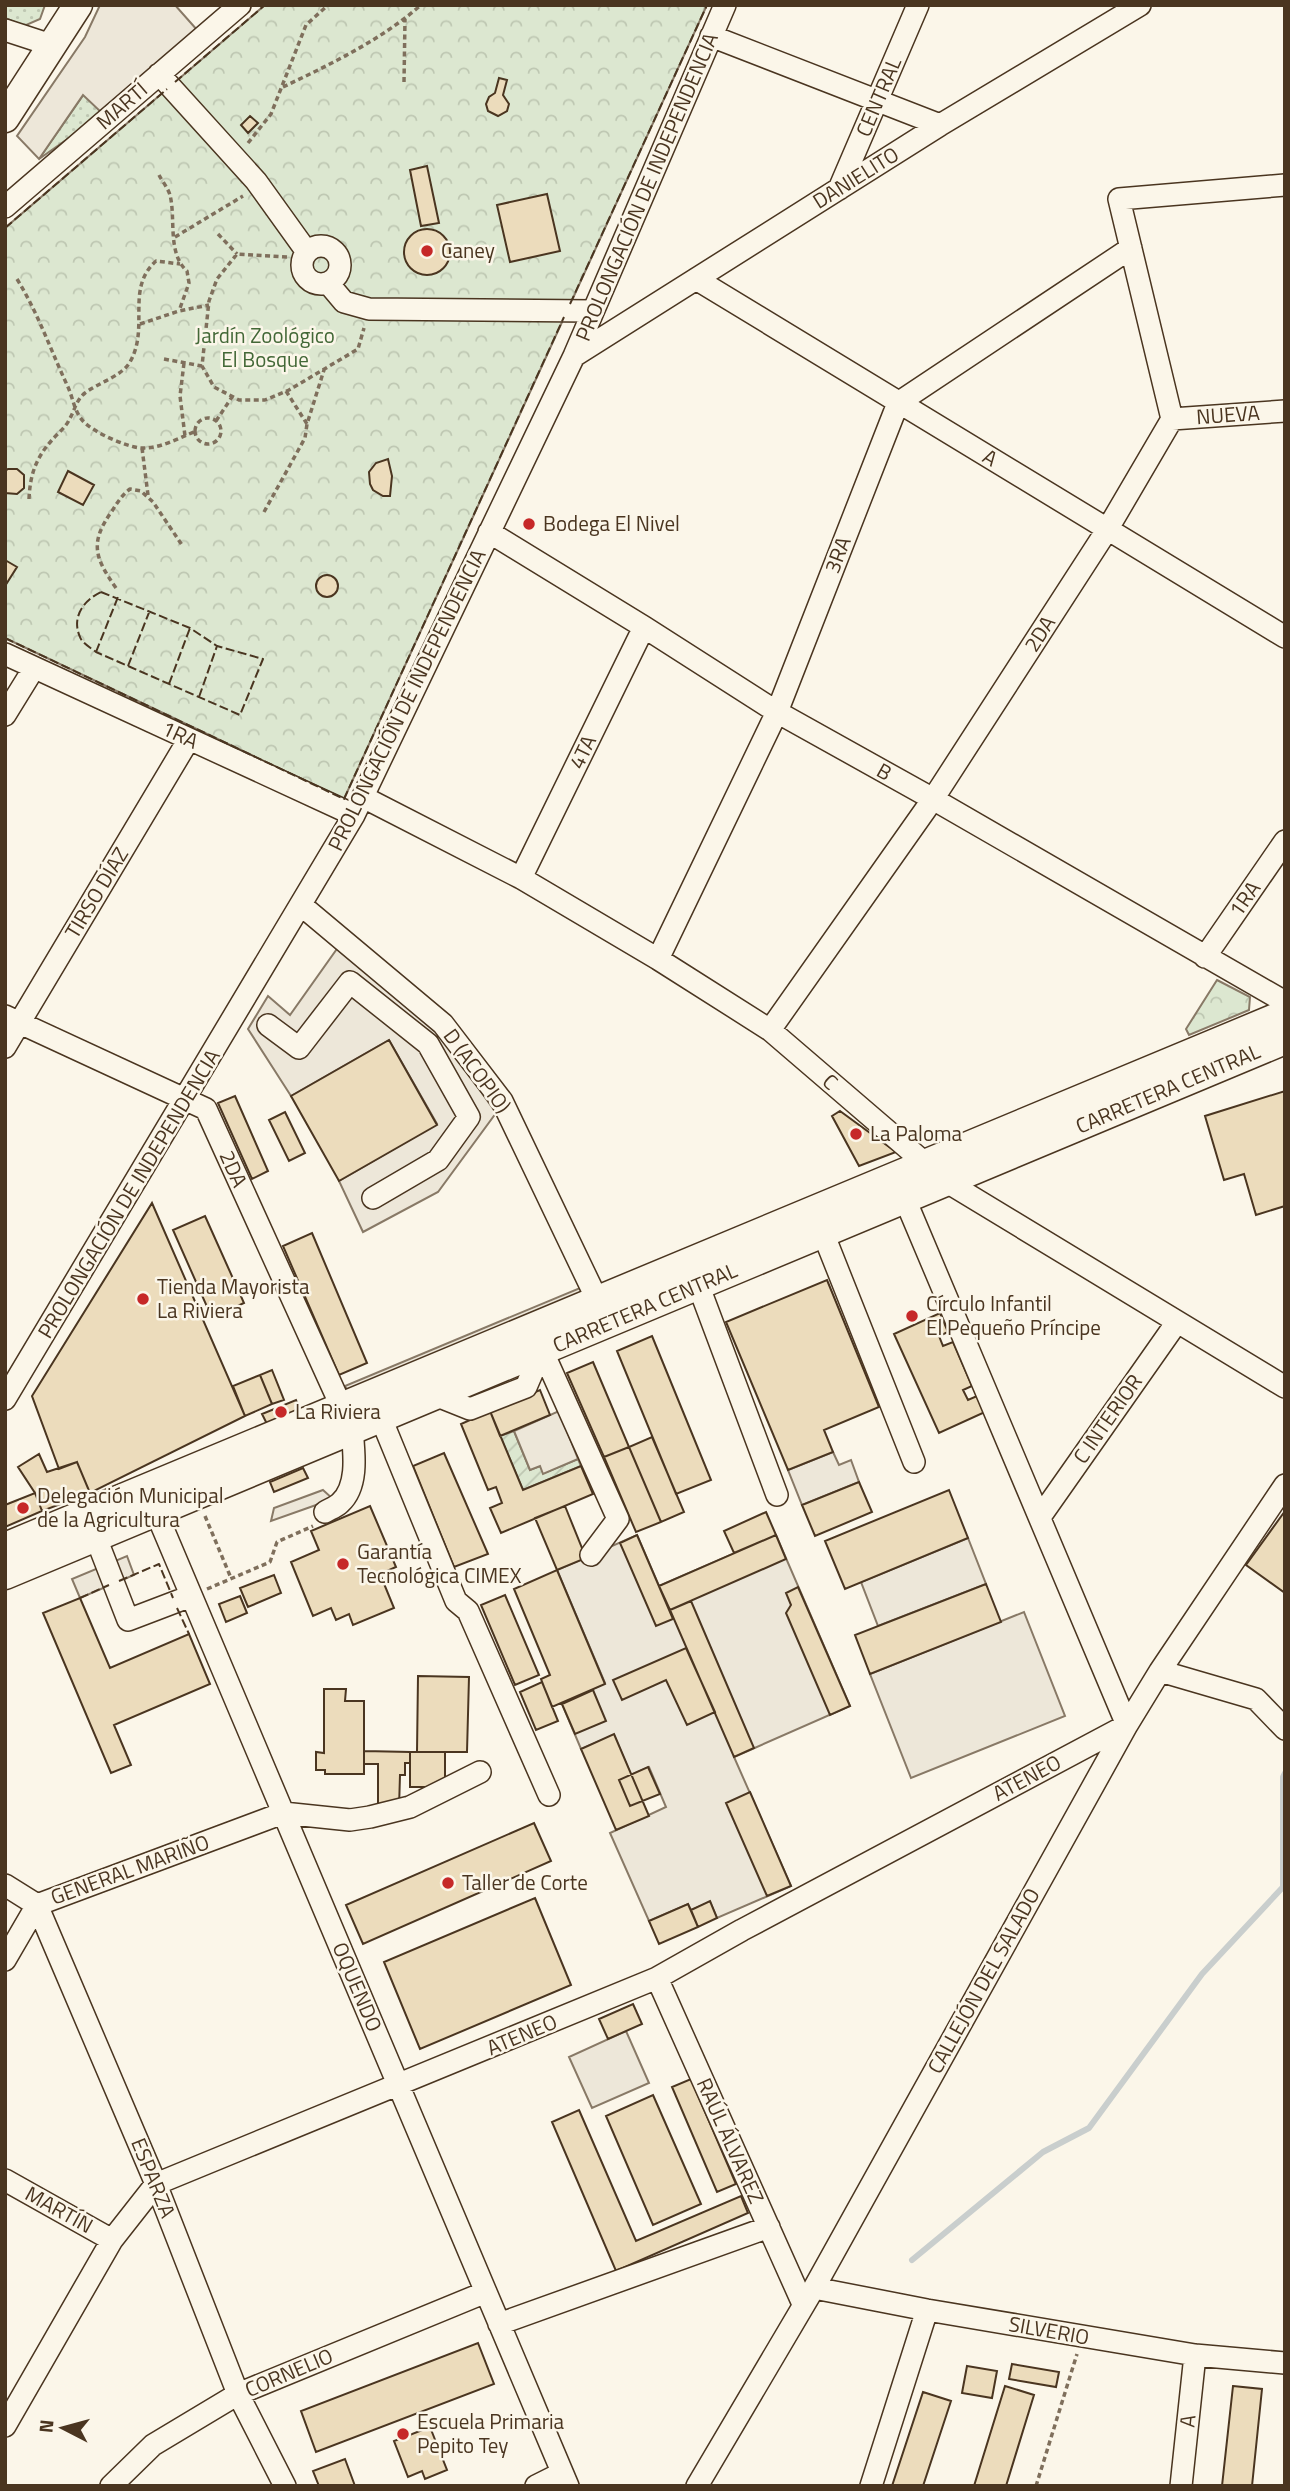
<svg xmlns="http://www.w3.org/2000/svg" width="1290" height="2491" font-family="'Titillium Web',sans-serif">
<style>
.grass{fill:url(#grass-dots);stroke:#887966;stroke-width:2}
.park{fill:url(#park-crowns);stroke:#887966;stroke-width:2}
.garden{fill:url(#garden-furrows);stroke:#887966;stroke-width:2}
.parking{fill:#ede7d9;stroke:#887966;stroke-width:2}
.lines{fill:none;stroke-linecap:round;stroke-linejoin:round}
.stream{stroke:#c9cecd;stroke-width:6}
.building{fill:#ecdcbc;stroke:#4a3520;stroke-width:2}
.minor-casing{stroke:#4a3520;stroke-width:24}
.major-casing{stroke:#4a3520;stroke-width:31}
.path{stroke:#7f6f5c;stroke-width:3.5;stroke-dasharray:5 3.5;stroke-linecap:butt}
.minor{stroke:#fbf6e9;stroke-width:21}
.major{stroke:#fbf6e9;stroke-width:28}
.fence{stroke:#4a3520;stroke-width:2;stroke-dasharray:9 3.5;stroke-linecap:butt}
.poi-dot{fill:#c62828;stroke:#fbf6e9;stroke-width:2.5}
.labels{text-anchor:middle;stroke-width:5;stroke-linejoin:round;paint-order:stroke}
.street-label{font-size:21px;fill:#4a3520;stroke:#fbf6e9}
.poi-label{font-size:21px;fill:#4a3520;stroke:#fbf6e9;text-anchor:start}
.park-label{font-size:21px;fill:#436837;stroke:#fbf6e9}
</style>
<defs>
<pattern id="grass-dots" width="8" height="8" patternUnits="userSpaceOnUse" patternTransform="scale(1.75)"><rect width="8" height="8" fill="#dce7d0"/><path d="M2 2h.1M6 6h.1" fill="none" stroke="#bec7b2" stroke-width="1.8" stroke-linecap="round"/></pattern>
<pattern id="park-crowns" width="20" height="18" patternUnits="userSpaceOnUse" patternTransform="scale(1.75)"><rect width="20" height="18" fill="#dce7d0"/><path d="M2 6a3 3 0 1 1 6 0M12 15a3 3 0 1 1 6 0" fill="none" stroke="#bec7b2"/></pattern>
<pattern id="garden-furrows" width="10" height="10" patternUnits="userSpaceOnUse" patternTransform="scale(1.75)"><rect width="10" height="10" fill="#dce7d0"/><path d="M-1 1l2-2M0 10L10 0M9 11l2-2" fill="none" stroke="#bec7b2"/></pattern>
</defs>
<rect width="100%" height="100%" fill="#fbf6e9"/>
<path class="grass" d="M5,5h40l-5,14 -16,7 -19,-8z
M84,94l19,20 -64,45z"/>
<path class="park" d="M265,5h442l-363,794 -339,-161v-410z
M1217,980l33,17 -1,13 -60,25 -3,-6z"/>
<path class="garden" d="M514,1431l16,39 10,-4 4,7 34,-14 3,7 -58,24 -23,-54z"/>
<path class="parking" d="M100,5h75l23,26 -95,83 -20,-19 -44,64 -22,-23 68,-99z
M339,946l102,89 55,78 -58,79 -75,40 -24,-51 98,-57 -48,-84 -98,56 -43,-67 20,-33 22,19z
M580,1288l5,13 -234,97 -6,-12z
M559,1411l19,48 -35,15 -3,-8 -10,4 -16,-39z
M833,1452l6,13 12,-5 8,22 -57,23 -14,-35z
M323,1490l10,9 -62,22 3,-13z
M637,1535l22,51 117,-51 74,171 -116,51 57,129 -74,32 -7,-16 -19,8 -3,-6 -39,17 -39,-88 56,-26 -17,-40 -18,8 -17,-40 -33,14 -19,-45 43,-21 -48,-113z
M968,1538l18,46 -108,42 -17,-44z
M127,1556l7,19 -54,23 -8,-19z
M1024,1612l41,104 -154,62 -41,-104z
M626,2031l23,52 -57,25 -23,-51z"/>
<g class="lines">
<path class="stream" d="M912,2260l131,-108 46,-24 113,-154 81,-87v-110l2,-4"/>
</g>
<path class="building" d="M499,78l8,2 -4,15 6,9 -2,7 -9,5 -10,-5 -2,-7 3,-7 6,-4z
M250,116l8,7 -10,10 -7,-8z
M427,166l12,57 -18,3 -11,-56z
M547,194l13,57 -50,11 -13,-57z
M404 252a23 23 0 1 1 46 0a23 23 0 1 1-46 0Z
M388,459l4,17 -2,20h-7l-10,-6 -3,-6 -1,-12 7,-9z
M8,469h9l7,6v13l-7,6 -12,-1v-22z
M68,471l26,14 -11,20 -25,-13z
M5,560l12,7 -12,19z
M316 586a11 11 0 1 1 22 0a11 11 0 1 1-22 0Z
M389,1040l48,85 -98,56 -48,-85z
M1285,1091v115l-29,9 -12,-41 -20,6 -19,-64z
M235,1096l33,75 -16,8 -34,-76z
M840,1111l56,41 -37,14 -27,-50z
M285,1112l20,41 -16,8 -20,-41z
M152,1203l93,213 -155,77 -13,-31 -18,7 -27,-73z
M205,1216l39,87 -32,15 -39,-88z
M312,1233l55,130 -28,12 -56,-129z
M827,1280l52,127 -55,23 9,22 -45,18 -62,-148z
M940,1313l8,19 -9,4 4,10 10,-4 19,44 -9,4 5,10 9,-4 8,16 -46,21 -45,-99z
M652,1336l59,144 -35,14 -59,-143z
M593,1362l36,85 -25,10 -37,-84z
M272,1370l12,30 -12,4 -12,-29z
M260,1375l12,29 -27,12 -12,-30z
M540,1390l10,25 -50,21 -10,-25z
M296,1400l4,10 -33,14 -5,-10z
M490,1411l33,79 58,-24 12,28 -92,39 -11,-25 12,-5 -6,-16 -8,3 -27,-66z
M652,1437l32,75 -23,10 -32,-75z
M629,1447l32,75 -25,10 -32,-75z
M444,1453l44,101 -34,13 -41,-101z
M39,1454l8,18 30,-10 13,31 -48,18 -7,-18 -17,-26z
M303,1468l5,10 -34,14 -4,-10z
M859,1482l13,30 -57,24 -13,-31z
M949,1490l19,48 -123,51 -20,-48z
M35,1493l7,18 -37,16v-22z
M370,1506l26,61 -16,7 14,34 -41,17 -4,-11 -13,6 -5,-12 -18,8 -22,-54 28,-12 -8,-19z
M565,1506l21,52 -29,12 -22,-52z
M1285,1511v82l-39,-28z
M766,1512l10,23 -42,18 -10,-22z
M637,1535l36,84 -17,7 -36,-83z
M776,1535l10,24 -116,51 -11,-24z
M557,1570l48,114 -53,23 -11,-28 9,-4 -36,-86z
M274,1575l7,18 -33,14 -8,-19z
M986,1584l15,38 -131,52 -15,-39z
M798,1587l52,119 -20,9 -44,-102 5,-8 -5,-12z
M505,1595l34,80 -24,10 -34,-80z
M240,1596l7,17 -21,9 -7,-18z
M80,1598l30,70 79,-34 21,50 -96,41 17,40 -20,8 -68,-160z
M691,1601l63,147 -20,9 -64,-147z
M686,1648l29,64 -28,13 -21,-45 -44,20 -9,-20z
M418,1676l51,1 -2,75h-50z
M542,1682l16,39 -22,9 -16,-38z
M324,1689h22l-1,12h19v73h-39v-4h-9v-18l8,1z
M593,1690l13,31 -31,13 -13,-30z
M614,1734l35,82 -33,14 -35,-81z
M364,1751l46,1v11h-5v12h-5l-1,33h-21v-44h-14z
M410,1752h35v35h-35z
M648,1767l12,27 -30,12 -11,-26z
M750,1792l41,94 -24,10 -41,-93z
M534,1823l17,38 -188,83 -17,-39z
M535,1898l36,87 -151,64 -36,-87z
M710,1901l7,17 -19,9 -7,-17z
M688,1904l10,23 -39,17 -10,-23z
M633,2004l9,20 -34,15 -9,-20z
M691,2079l45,105 -19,8 -45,-105z
M653,2095l48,109 -48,21 -47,-109z
M579,2110l57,131 105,-45 7,17 -132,58 -64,-149z
M478,2343l16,41 -178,68 -15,-41z
M1012,2364l47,8 -3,15 -47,-8z
M967,2366l30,5 -5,27 -30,-5z
M1005,2386l29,9 -28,91h-32z
M1233,2386l29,3 -10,97h-30z
M923,2392l28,9 -28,85h-31z
M430,2427l17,43 -22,9 -3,-8 -14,6 -14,-36z
M345,2459l10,27h-36l-6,-15z"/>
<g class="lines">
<g class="minor-casing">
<path id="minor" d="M5,30l49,16
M711,36l229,89
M159,74l97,107 51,71
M839,189l79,-184
M5,207l235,-202
M302 265a19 19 0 1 1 38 0a19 19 0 1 1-38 0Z
M696,279l589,358
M328,283l16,19 25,7 224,2
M574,356l366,-231 200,-120
M1172,419l113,-8
M489,532l155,95 133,85 156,87 352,203
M5,654l349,161
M5,715l29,-47
M363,797l158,81 137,81 112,71 177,152 338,205
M521,878l123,-251
M301,905l142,119 59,77 101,211
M1205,957l80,-116
M658,959l119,-247 121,-309 233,-155
M5,1016l201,93 146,321c2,22 7,56 -12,73 -4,4 -10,6 -15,9
M268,1025l31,23 51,-66 78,62 41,73 -31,43 -65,38
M770,1030l163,-231 174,-269 65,-111 -53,-220 166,-14
M5,1047l184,-308
M823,1233l91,229
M693,1271l84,224
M435,1395l35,14 56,-22 16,-37 76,169 -27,36
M5,1399l349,-584 220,-459 151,-351
M376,1406l80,195 12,10 81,184
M150,1498l418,988
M1040,1517l137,-195
M91,1525l37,95 63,-24
M1160,1671l96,28 29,30
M5,1885l32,20 119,279 82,210 47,92
M5,1960l32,-55 246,-92 67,7 20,-3 40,-10 70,-35
M657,1978l146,326
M5,2180l107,60
M814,2288l113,22 268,45 90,8
M499,2324l270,-97
M5,2426l107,-186 44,-56 501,-206 85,-48 385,-205 -228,-540
M111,2486l42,-41 85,-51 248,-102
M536,2486l26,-13
M697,2486l117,-198 313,-563 33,-54 125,-186
M871,2486l56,-176
M1181,2486l14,-131"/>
</g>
<g class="major-casing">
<path id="major" d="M5,118l73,-113
M5,1547l1280,-533
M5,1575l1280,-535"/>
</g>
<path class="path" d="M404,82l1,-63
M283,87c48,-23 98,-47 138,-82
M248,143l23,-29 35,-89 22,-20
M159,175c3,6 9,13 11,20 6,24 -3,58 17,76l2,12 -10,28
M218,234l19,20
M175,237l68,-41
M287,257l-50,-3 -20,25 -8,22 -7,65 12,21 25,13h26l24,-10 69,-41 6,-21
M17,279c21,34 34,72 51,108 5,11 6,24 15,34 10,11 43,26 58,27 19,1 38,-10 55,-17
M140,324l39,-13 30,-6
M164,359l38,7
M184,363l-4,33 5,40
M286,391l21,33
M195 431a13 13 0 1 1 26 0a13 13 0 1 1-26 0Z
M216,421l16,-24
M142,448l6,47
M29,499c1,-23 6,-40 23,-59 5,-6 14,-13 17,-20 6,-10 7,-20 16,-27 13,-10 37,-17 45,-31 20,-35 -5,-73 26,-101l24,3
M264,512l41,-74 2,-14 17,-54
M116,588c-21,-30 -27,-45 -4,-77 5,-8 10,-16 18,-22l11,2 12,11 29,43
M205,1516l26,62
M207,1589l63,-27 7,-20 36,-16
M1036,2486l41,-132"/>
<use href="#minor" class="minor"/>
<use href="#major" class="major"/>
<path class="fence" d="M175,82l90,-77
M5,228l162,-139
M570,304l137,-299
M101,592l89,36 27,18 46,13 -23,56 -144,-63c-5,-4 -14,-9 -16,-15 -9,-20 4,-37 21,-45z
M5,638l339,161 220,-482
M96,652l22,-55
M128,666l22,-56
M169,684l21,-56
M199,697l18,-51
M119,1581l40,-17 14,34
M80,1598l29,-13
M177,1608l12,26"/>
</g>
<g class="poi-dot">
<circle cx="427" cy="251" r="7"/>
<circle cx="529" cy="524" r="7"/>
<circle cx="856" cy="1134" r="7"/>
<circle cx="143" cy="1299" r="7"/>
<circle cx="912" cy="1316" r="7"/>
<circle cx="281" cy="1412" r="7"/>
<circle cx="23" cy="1508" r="7"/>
<circle cx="343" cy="1564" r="7"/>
<circle cx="448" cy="1883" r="7"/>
<circle cx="403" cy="2434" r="7"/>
</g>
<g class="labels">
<g class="street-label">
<text transform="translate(879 97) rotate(-67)" y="7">CENTRAL</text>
<text transform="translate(122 106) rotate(-41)" y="7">MARTÍ</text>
<text transform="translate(856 178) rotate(-32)" y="7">DANIELITO</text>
<text transform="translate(647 187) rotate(-67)" y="7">PROLONGACIÓN DE INDEPENDENCIA</text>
<text transform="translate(1228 415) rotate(-4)" y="7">NUEVA</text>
<text transform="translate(990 458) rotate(31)" y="7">A</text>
<text transform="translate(838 555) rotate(-69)" y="7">3RA</text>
<text transform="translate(1040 634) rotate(-57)" y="7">2DA</text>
<text transform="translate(407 700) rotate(-64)" y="7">PROLONGACIÓN DE INDEPENDENCIA</text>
<text transform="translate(180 735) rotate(25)" y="7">1RA</text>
<text transform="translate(583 752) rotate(-64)" y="7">4TA</text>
<text transform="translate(884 772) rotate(29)" y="7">B</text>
<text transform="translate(97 893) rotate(-59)" y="7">TIRSO DÍAZ</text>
<text transform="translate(1245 899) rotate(-55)" y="7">1RA</text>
<text transform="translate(477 1071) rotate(54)" y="7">D (ACOPIO)</text>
<text transform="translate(830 1082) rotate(41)" y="7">C</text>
<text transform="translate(1168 1089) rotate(-23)" y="7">CARRETERA CENTRAL</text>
<text transform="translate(233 1169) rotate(66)" y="7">2DA</text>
<text transform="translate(129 1194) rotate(-59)" y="7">PROLONGACIÓN DE INDEPENDENCIA</text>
<text transform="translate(645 1308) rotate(-23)" y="7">CARRETERA CENTRAL</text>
<text transform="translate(1108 1419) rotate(-55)" y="7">C INTERIOR</text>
<text transform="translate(1027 1778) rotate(-28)" y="7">ATENEO</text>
<text transform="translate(130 1870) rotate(-20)" y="7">GENERAL MARIÑO</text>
<text transform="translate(984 1981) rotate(-61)" y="7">CALLEJÓN DEL SALADO</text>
<text transform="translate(357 1987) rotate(67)" y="7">OQUENDO</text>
<text transform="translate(522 2035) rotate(-23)" y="7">ATENEO</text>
<text transform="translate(730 2141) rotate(66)" y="7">RAÚL ÁLVAREZ</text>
<text transform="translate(153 2178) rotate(68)" y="7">ESPARZA</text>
<text transform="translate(59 2210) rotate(29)" y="7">MARTÍN</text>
<text transform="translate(1049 2331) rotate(10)" y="7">SILVERIO</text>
<text transform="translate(289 2373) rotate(-23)" y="7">CORNELIO</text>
<text transform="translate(1188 2421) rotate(-84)" y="7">A</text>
</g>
<g class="poi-label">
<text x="441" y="258">Caney</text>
<text x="543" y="531">Bodega El Nivel</text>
<text x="870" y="1141">La Paloma</text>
<text x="157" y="1294">Tienda Mayorista<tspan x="157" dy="24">La Riviera</tspan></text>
<text x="926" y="1311">Círculo Infantil<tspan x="926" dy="24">El Pequeño Príncipe</tspan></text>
<text x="295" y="1419">La Riviera</text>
<text x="37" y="1503">Delegación Municipal<tspan x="37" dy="24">de la Agricultura</tspan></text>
<text x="357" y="1559">Garantía<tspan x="357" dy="24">Tecnológica CIMEX</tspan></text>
<text x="462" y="1890">Taller de Corte</text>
<text x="417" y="2429">Escuela Primaria<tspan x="417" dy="24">Pepito Tey</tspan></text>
</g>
<g class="park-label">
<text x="265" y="343">Jardín Zoológico<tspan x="265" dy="24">El Bosque</tspan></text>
</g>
</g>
<rect width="1290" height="2491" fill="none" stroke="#4a3520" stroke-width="14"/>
<g transform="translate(63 2428) rotate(276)" stroke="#fbf6e9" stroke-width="5" paint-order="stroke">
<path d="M0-5L12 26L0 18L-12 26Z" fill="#4a3520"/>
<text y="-10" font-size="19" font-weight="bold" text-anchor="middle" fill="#4a3520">N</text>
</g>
</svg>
